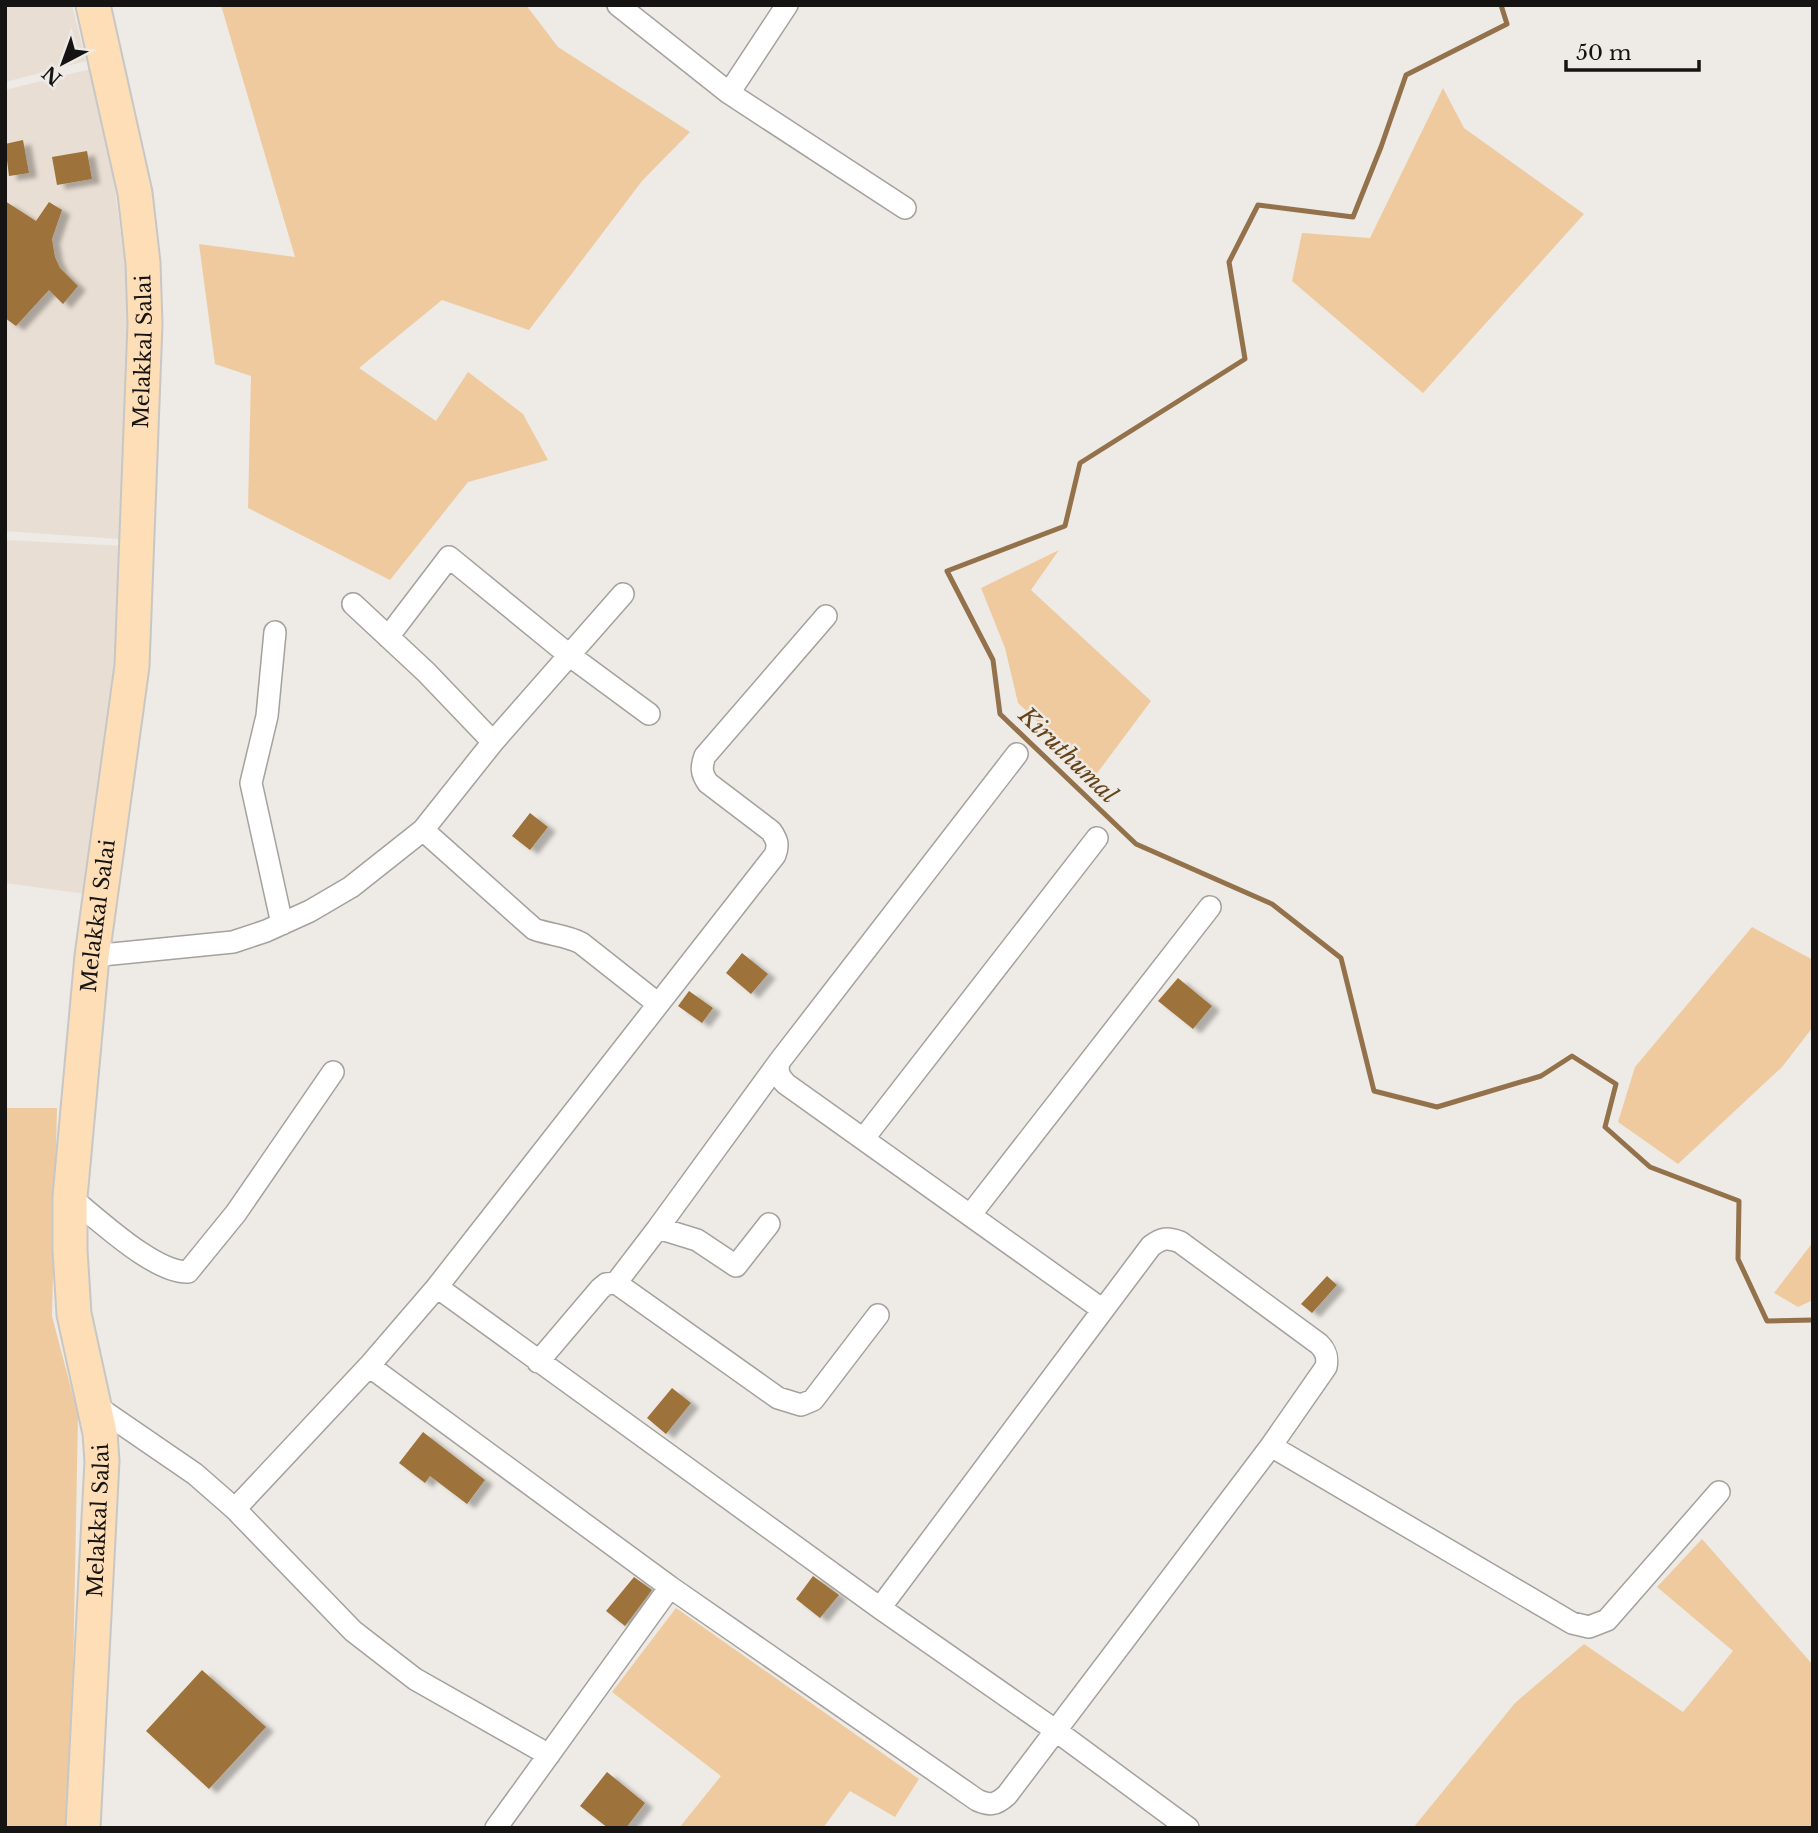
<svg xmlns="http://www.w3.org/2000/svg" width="1818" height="1833" font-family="'Libre Baskerville',serif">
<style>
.built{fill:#e8ded3}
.green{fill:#efca9f}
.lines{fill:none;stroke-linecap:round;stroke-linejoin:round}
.stream{stroke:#93724b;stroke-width:5}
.building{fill:#9e723a;filter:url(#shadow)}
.minor-casing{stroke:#a5a19d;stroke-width:24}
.primary-casing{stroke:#c7c7c6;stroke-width:37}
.minor{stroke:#fff;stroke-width:21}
.primary{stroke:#fedeb7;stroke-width:33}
.labels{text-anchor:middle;stroke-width:5;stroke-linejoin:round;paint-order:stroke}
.street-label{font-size:21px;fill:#161413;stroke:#eeeae5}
.water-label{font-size:23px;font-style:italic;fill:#644318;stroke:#eeeae5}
</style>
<defs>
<filter id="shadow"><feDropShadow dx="8" dy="4.5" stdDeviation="2" flood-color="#0004"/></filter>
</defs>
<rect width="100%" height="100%" fill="#eeeae5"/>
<path class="built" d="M5,5h67l14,56 -81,21z
M91,69l16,61 25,187 -13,222 -114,-8v-441z
M5,540l118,6 -6,130 -31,218 -81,-11z"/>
<path class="green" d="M221,5h305l32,42 132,85 -48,49 -113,149 -87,-30 -83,68 77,53 32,-49 55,42 25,46 -80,22 -78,98 -142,-72 3,-132 -36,-12 -16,-120 96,13z
M1443,88l21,40 120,86 -161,179 -131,-112 10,-48 68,5z
M1059,550l-28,40 120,111 -56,75 -77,-73 -13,-55 -24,-60z
M1752,927l61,33v67l-31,40 -104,97 -60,-42 17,-55z
M5,1108h52l-5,208 26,99 -7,368 -3,45h-63v-529c2,-64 0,-127 0,-191z
M1813,1242v58l-15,7 -24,-14z
M1702,1539l111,126v163h-400l102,-125 69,-59 99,68 50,-61 -76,-64z
M676,1608l243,171 -24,38 -45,-26 -27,37h-144l42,-52 -109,-84z"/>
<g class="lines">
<path class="stream" d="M1501,5l6,19 -101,51 -25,72 -28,70 -95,-12 -29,57 16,97 -165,104 -15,63 -118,45 46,89 7,54 136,130 136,60 69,54 33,133 63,16 104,-31 31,-20 44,28 -11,43 45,40 89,34 -1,58 29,62 46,-1"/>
</g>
<path class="building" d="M23,140l6,33 -20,3 -4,-32z
M87,151l5,28 -35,6 -5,-28z
M5,201l31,20 13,-19 13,8 -10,29 3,18 5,11 18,18 -15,18 -14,-14 -33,36 -11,-8z
M530,813l18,14 -18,23 -18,-14z
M742,953l26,21 -17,20 -25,-21z
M1178,978l34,28 -19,23 -35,-28z
M689,991l24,17 -11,15 -24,-17z
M1327,1276l10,9 -25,28 -11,-9z
M672,1388l19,15 -25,31 -19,-16z
M423,1432l62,48 -18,24 -37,-28 -5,7 -26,-20z
M813,1576l26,19 -19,23 -24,-19z
M634,1577l18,13 -27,36 -19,-15z
M202,1670l64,57 -57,62 -63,-58z
M607,1772l38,31 -19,25h-18l-28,-22z"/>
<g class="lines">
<g class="minor-casing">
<path id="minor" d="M618,5l111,88 176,115
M729,93l58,-88
M353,604l73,68 67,70
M275,632l-8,84 -16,67 31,141
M388,637l61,-80 120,98 80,59
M423,830l111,99c16,6 32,6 47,14l76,60
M92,956l141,-14 33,-11 44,-20 41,-24 72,-57 70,-88 130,-148
M864,1138l233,-300
M70,1197c28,22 84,76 118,75l48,-59 97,-141
M971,1214l239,-307
M658,1228l121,-166
M616,1283l42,-55 39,12 39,26 33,-42
M437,1287l443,321 175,122 133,98
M538,1362l62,-73 6,-5 10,-1 162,115 23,7 12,-5 65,-85
M369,1366l301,221 307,213c13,6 19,5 30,-5l264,-349 55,-79c2,-10 0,-16 -7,-23l-139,-102c-13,-5 -18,-4 -29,4l-48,64
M93,1404l102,70 40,35 134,-143 68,-79 338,-432c4,-11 2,-15 -4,-24l-63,-48c-7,-10 -7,-16 -3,-27l121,-140
M1271,1446l301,177 17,4 18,-7 112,-128
M235,1509l118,122 62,48 134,76
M880,1608l223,-298 -317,-226c-7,-7 -9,-12 -7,-22l238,-308
M496,1828l174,-241"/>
</g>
<g class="primary-casing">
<g id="primary">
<path id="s1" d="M83,1828l19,-367 -2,-28 -26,-119 -4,-64v-53l22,-241 40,-290 13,-342 -2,-61 -8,-70 -42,-188"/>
</g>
</g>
<use href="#minor" class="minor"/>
<use href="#primary" class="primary"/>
</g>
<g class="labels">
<g class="street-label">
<text dy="7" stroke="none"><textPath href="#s1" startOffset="1484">Melakkal Salai</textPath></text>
<text dy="7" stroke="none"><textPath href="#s1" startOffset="917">Melakkal Salai</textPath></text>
<text dy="7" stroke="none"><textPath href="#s1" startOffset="308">Melakkal Salai</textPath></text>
</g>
<g class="water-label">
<text transform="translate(1068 755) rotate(44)" y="8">Kiruthumal</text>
</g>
</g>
<rect width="1818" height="1833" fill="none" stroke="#161413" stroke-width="14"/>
<g transform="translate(63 63) rotate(221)" stroke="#eeeae5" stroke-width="5" paint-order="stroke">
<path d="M0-5L12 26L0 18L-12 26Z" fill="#161413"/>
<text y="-10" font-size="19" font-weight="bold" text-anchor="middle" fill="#161413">N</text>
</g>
<path d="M1566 60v10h133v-10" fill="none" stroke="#161413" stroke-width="3.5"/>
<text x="1576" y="60" font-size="21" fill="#161413" stroke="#eeeae5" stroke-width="5" paint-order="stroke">50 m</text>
</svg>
